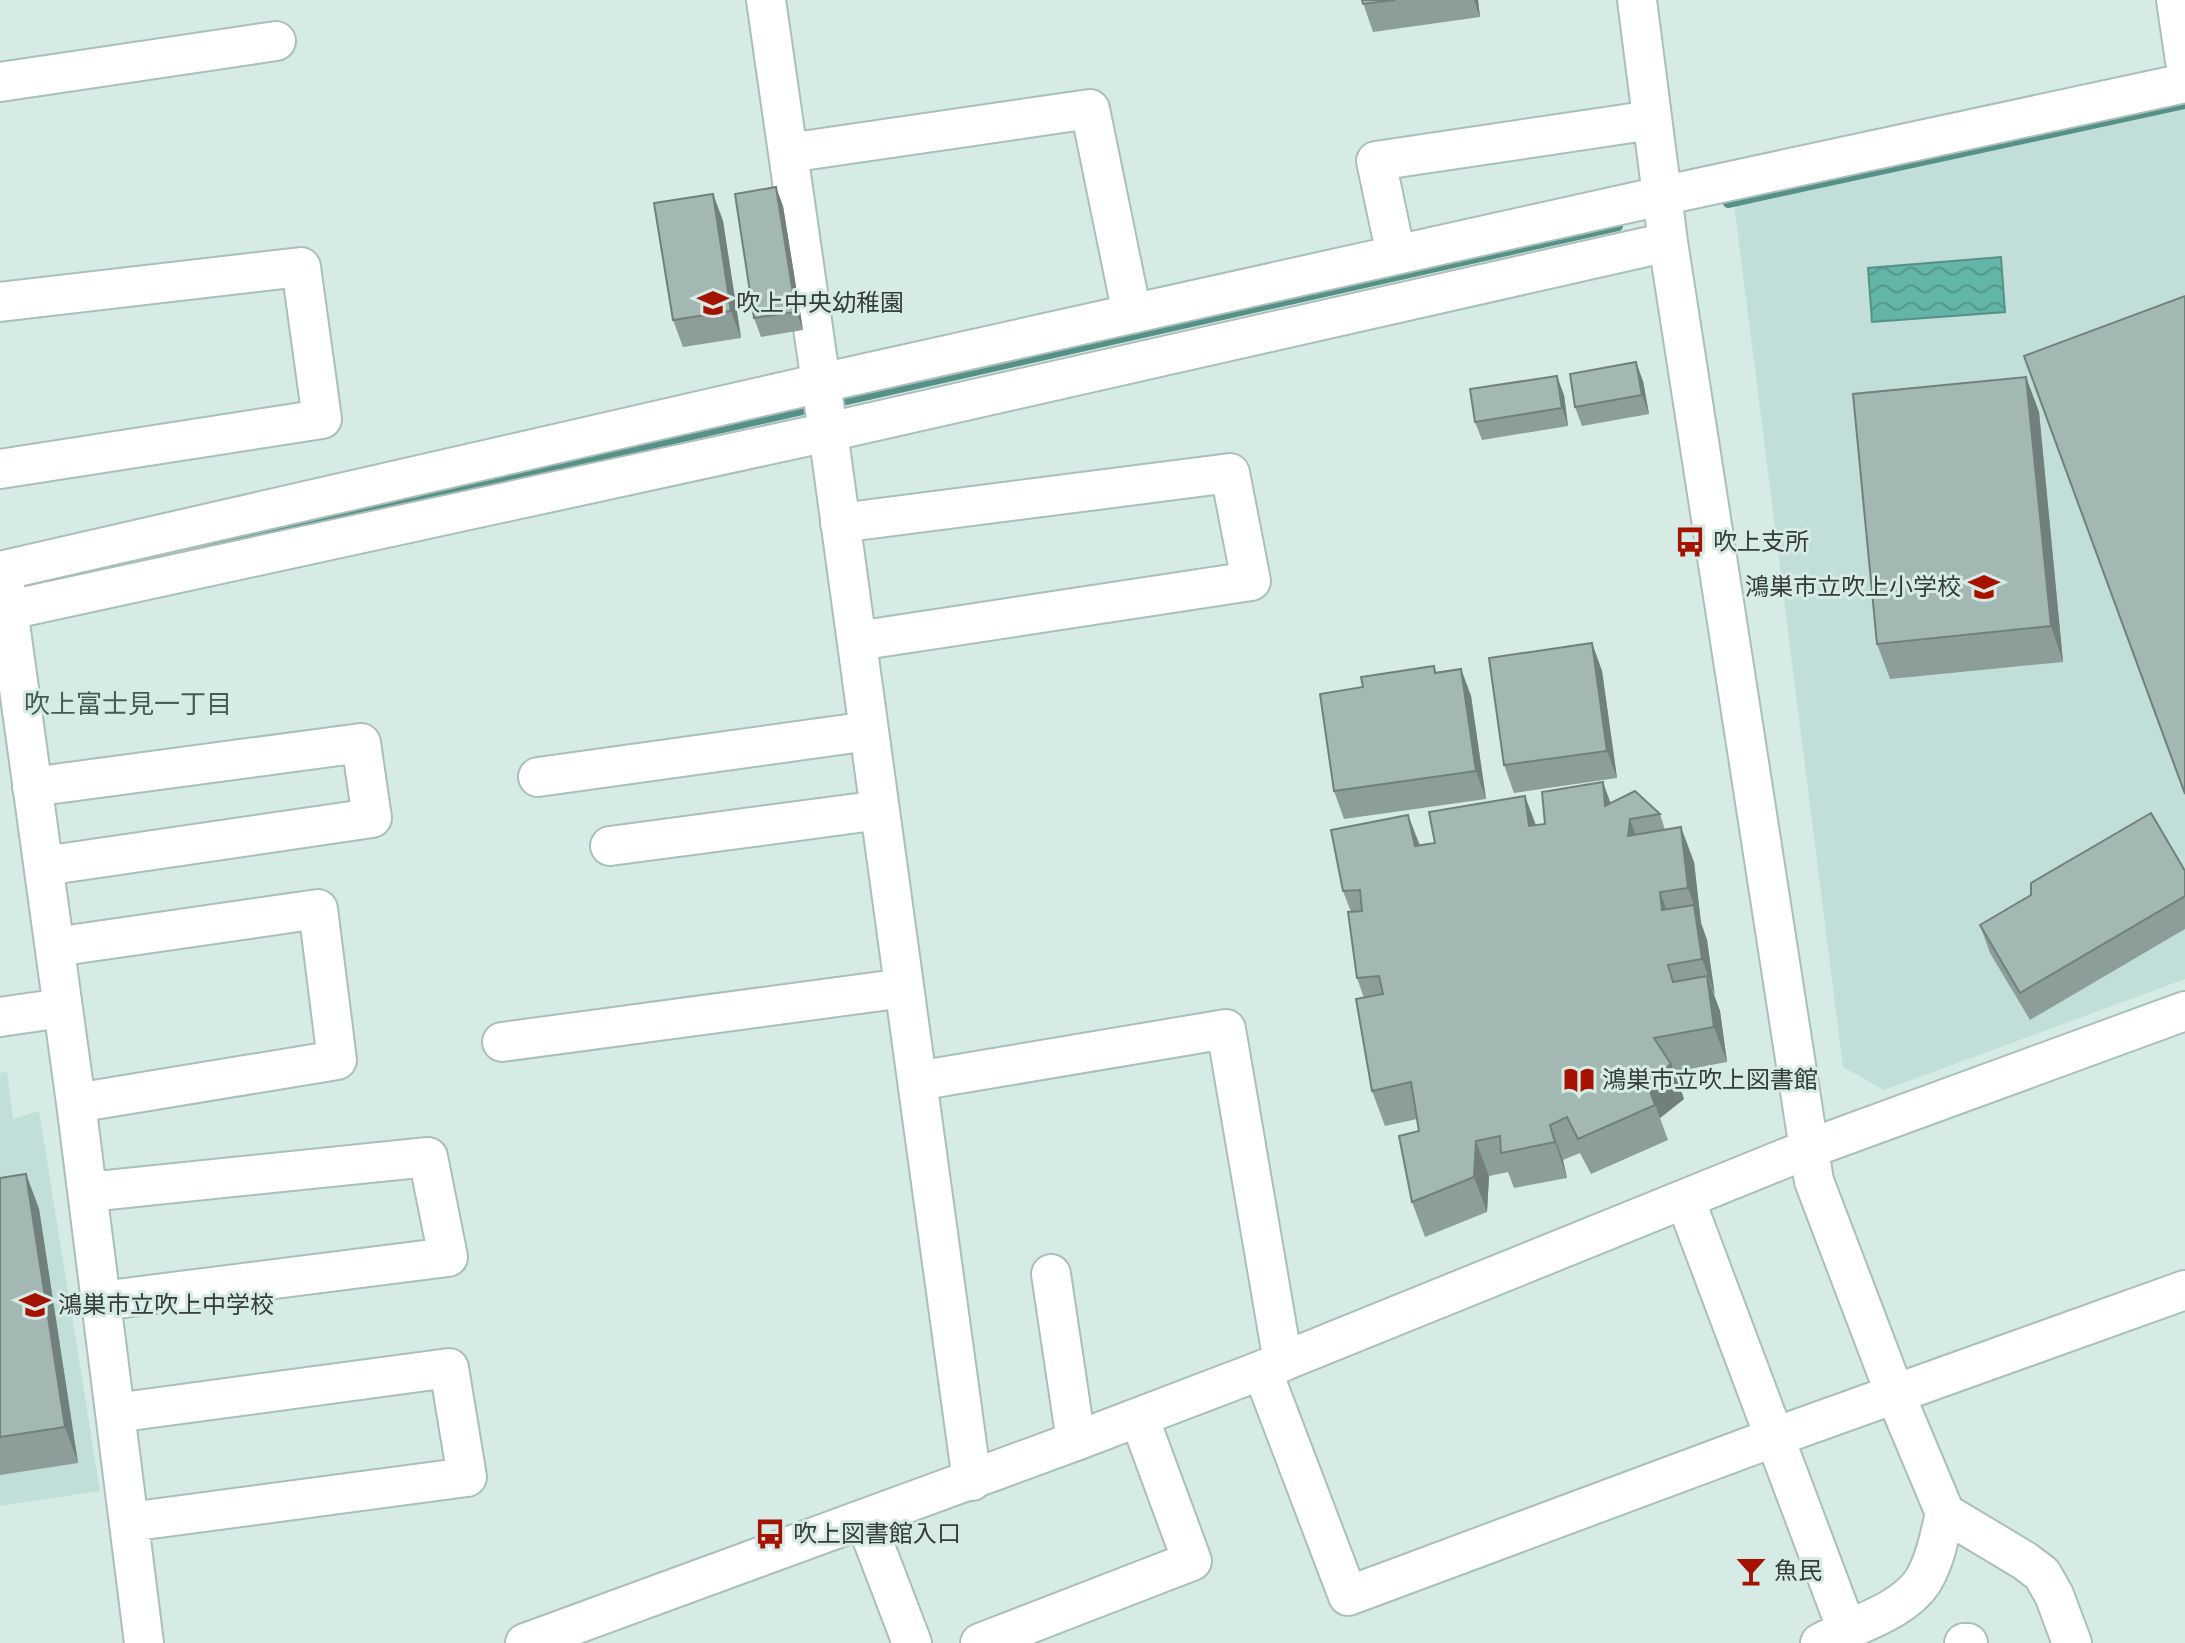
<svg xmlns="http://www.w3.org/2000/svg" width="2185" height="1643" font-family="Jost,'Noto Sans JP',sans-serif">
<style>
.built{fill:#c1ded8}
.water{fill:url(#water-waves);stroke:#559187;stroke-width:2}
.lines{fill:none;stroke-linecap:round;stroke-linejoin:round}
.stream{stroke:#559187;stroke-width:10}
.minor-casing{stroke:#abbfba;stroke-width:42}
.minor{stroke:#fff;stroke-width:38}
.wall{fill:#8c9d9a}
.shaded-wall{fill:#72807d}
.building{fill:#a3b7b3;stroke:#72807d;stroke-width:2}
.labels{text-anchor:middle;stroke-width:6;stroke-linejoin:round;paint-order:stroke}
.poi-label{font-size:24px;fill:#353d3b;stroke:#d6ebe6;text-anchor:start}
.neighbourhood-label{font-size:26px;fill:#485a56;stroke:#d6ebe6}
</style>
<defs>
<pattern id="water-waves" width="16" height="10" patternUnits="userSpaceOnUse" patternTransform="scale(1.75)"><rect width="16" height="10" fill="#63b5a7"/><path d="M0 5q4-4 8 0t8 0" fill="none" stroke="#529489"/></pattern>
</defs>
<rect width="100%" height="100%" fill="#d6ebe6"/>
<path class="built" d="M2185,97v882l-301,111 -41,-23 -110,-872z
M7,1072l6,47 26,-8 61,380 -100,15v-433z"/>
<path class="water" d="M2001,257l4,55 -133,10 -4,-54z"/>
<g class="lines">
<path class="stream" d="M1728,203l457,-99
M846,400l772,-174
M25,586l777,-176"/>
<g class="minor-casing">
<path id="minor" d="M766,0l62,432 144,1049
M1637,0l31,242 146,939 81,213 50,119 80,48 17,13 12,21 18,48
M2176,0l9,61
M0,82l276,-41
M788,153l302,-44 42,205
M1396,255l-20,-94 276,-41
M0,302l301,-35 21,152 -322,50
M840,523l390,-50 21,108 -394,60
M0,571l821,-188 840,-187 524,-113
M5,587l71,516 68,540
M0,612l828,-180 840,-190
M538,777l331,-46
M32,787l329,-44 11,75 -328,48
M610,846l270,-36
M55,947l263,-38 19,151 -261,43
M0,1017l62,-9
M502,1042l402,-54
M917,1081l309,-52 57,333
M88,1192l340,-35 20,100 -347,44
M1685,1199l162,431
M1051,1274l25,167
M1262,1370l86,226 427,-159 410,-147
M115,1413l334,-45 18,109 -338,45
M865,1520l47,123
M525,1643l551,-202 186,-71 546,-221 377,-138
M980,1643l212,-82 -53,-144
M1820,1643c32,-18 82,-30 103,-62 12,-20 17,-46 22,-68
M1964,1643h4"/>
</g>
<use href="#minor" class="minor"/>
</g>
<path class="wall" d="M1362,0h116l2,17 -107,15z
M713,194l10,27 18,117 -58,9 -10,-27z
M783,206l20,124 -42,7 -7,-19z
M2026,377l13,35 24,250 -173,17 -13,-35z
M1643,381l6,33 -67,12 -7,-19z
M1564,395l4,31 -86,14 -7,-18z
M1592,643l10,28 15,107 -103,15 -10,-28z
M1434,666l2,6 25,-3 10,27 15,103 -142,20 -10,-28 29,-104z
M1525,796l11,29 9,-1 66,-21 49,11 5,16 29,32 7,61 6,17 7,55 6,16 7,51 -53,10 10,27 -24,19 8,22 -77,34 -11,-21 -17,7 4,18 -53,10 -6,-16 -19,4 -2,36 -62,25 -13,-35 7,-71 -2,-12 -32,7 -13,-35 -8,-93 -7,-20 -6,-66 -8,-21 65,-76 12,30 15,-2z
M2185,871v58l-155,91 -40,-67 -10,-28z
M26,1174l13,35 39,254 -78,12v-297z"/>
<path class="shaded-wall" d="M1474,0h4l2,17z
M776,187l7,19 20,124 -7,-18z
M713,194l10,27 18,117 -10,-27z
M1636,362l7,19 6,33 -7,-19z
M1557,376l7,19 4,31 -6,-18z
M2026,377l13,35 24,250 -12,-36z
M1592,643l10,28 15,107 -10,-27z
M1461,669l10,27 15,103 -10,-28z
M1603,782l13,36 -11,-12z
M1525,796l13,36 -9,-6z
M1408,815l13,35 -6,-4z
M1630,819l12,36 -14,-19z
M1681,827l13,35 7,61 6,17 8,55 -13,-36 -8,-54 -6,-17z
M1660,892l13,36 -11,-18z
M1707,976l13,35 7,51 -13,-35z
M1671,1064l13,35 -24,19 -13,-35z
M1550,1125l13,35 4,18 -12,-36z
M1476,1141l13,35 -2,36 -13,-35z
M26,1174l13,35 39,254 -13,-36z"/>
<path class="building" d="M1362,0h33l-32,4z
M776,187l20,125 -42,6 -19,-124z
M713,194l18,117 -58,9 -19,-117z
M2185,296v498l-161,-438z
M1636,362l6,33 -67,12 -5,-33z
M1557,376l5,32 -87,14 -5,-33z
M2026,377l25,249 -174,18 -24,-250z
M1592,643l15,108 -103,14 -15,-107z
M1434,666l1,7 26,-4 15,102 -142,20 -14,-97 43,-7 -2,-10z
M1603,782l2,24 30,-15 25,23 -30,5 -2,17 53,-9 7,61 -28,4 2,18 32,-5 8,54 -34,6 5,17 34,-6 7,51 -60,11 17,26 -24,19 8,22 -77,34 -11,-22 -17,8 5,17 -54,11 -1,-17 -24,5 -2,36 -62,25 -13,-66 20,-5 -8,-49 -39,9 -16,-92 27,-5 -4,-18 -22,2 -9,-66 14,-1 -2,-21 -17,1 -12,-61 77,-15 7,31 20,-3 -6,-31 96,-16 4,30 16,-2 -3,-32z
M2151,813l34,58v25l-165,97 -40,-68 51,-30v-12z
M26,1174l39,253 -65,10v-259z"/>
<defs>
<g id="school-bare" transform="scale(2.415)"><path d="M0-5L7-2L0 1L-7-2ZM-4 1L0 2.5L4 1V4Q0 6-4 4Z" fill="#a51300" stroke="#d6ebe6" stroke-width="2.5" paint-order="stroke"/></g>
<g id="bus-bare" transform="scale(2.415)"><path d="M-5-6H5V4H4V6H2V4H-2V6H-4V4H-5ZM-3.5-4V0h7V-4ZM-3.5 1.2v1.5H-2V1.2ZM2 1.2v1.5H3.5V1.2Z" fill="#a51300" stroke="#d6ebe6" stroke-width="2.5" paint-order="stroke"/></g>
<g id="library-bare" transform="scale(2.415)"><path d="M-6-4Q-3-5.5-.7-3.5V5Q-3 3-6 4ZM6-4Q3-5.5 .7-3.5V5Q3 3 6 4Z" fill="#a51300" stroke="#d6ebe6" stroke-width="2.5" paint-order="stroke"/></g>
<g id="bar-bare" transform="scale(2.415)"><path d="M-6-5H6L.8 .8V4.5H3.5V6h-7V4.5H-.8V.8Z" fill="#a51300" stroke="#d6ebe6" stroke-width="2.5" paint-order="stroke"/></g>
</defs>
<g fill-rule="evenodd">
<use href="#school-bare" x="713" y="303"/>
<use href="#bus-bare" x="1690" y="542"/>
<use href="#school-bare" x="1984" y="587"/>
<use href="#library-bare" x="1579" y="1080"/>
<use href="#school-bare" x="35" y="1305"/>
<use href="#bus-bare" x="770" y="1534"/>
<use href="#bar-bare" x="1751" y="1571"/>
</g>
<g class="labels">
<g class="poi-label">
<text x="736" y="311">吹上中央幼稚園</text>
<text x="1713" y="550">吹上支所</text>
<text x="1961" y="595" text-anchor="end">鴻巣市立吹上小学校</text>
<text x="1602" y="1088">鴻巣市立吹上図書館</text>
<text x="58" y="1313">鴻巣市立吹上中学校</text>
<text x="793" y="1542">吹上図書館入口</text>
<text x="1774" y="1579">魚民</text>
</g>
<g class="neighbourhood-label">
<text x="128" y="713">吹上富士見一丁目</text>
</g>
</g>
</svg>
